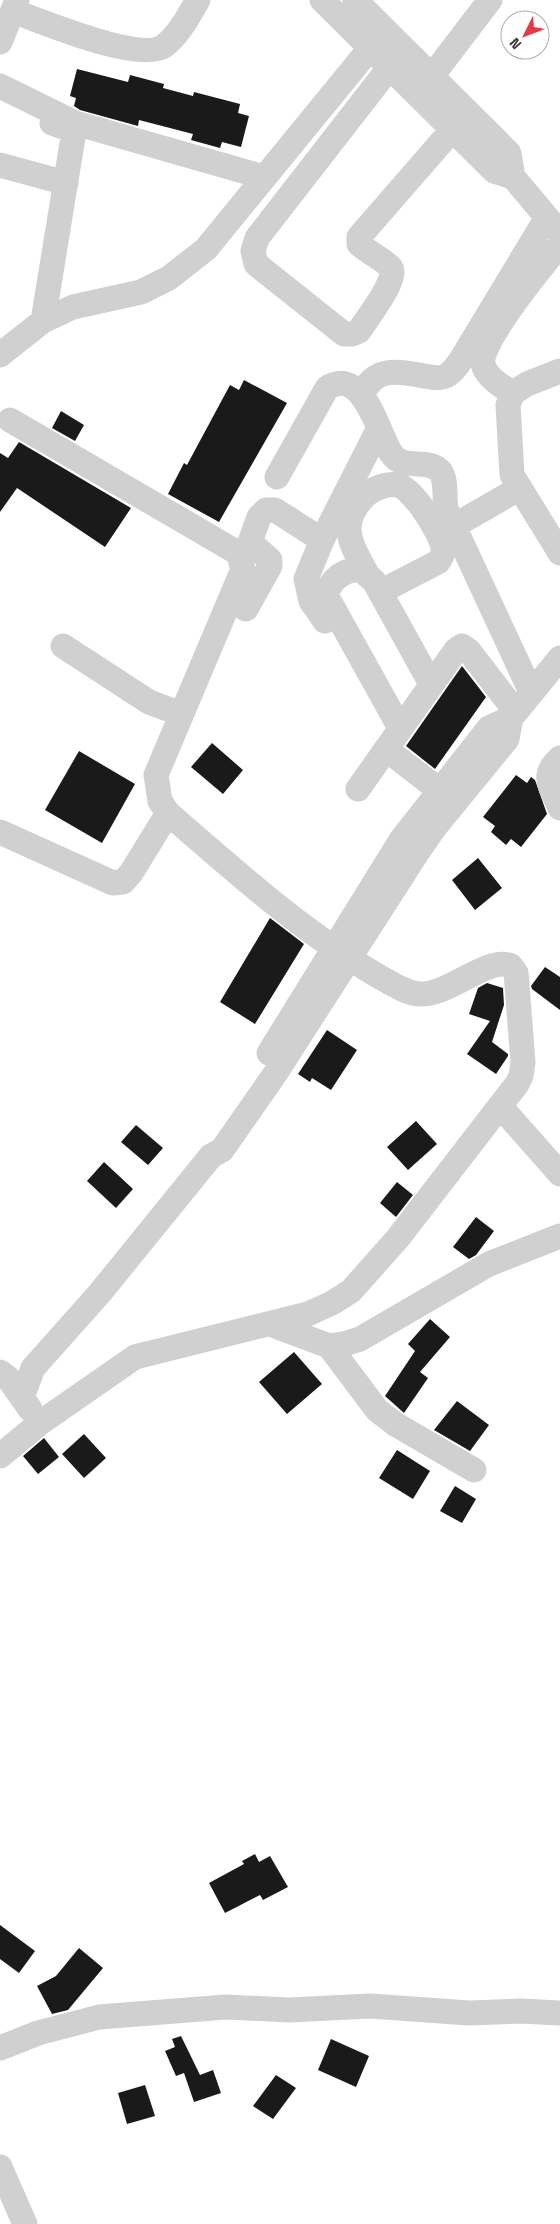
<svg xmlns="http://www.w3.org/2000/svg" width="560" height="2224" font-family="'Space Grotesk',sans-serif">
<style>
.building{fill:#1a1a1a}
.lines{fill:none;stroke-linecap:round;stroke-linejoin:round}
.minor{stroke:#d0d0d0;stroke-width:25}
</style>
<rect width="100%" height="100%" fill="#fff"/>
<path class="building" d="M77,69l51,13 2,-7 34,9 -1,4 30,8 1,-4 46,12 -2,9 11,3 -8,31 -19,-5 -2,6 -29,-8 2,-6 -54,-14 -1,6 -58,-16 -6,-4 2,-8 -6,-2z
M244,380l43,23 -68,119 -51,-28 16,-31 3,2 43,-80 9,5z
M61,411l23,14 -9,16 -23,-13z
M19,442l112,66 -26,39 -88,-59 -17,24v-59l8,5z
M462,666l24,31 -51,72 -29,-23z
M212,743l31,27 -20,24 -32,-27z
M79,751l56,33 -33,59 -57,-33z
M516,775l11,8 4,-6 4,3 12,34 -26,33 -10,-8 -5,6 -15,-13 4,-6 -12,-9z
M478,858l24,30 -27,22 -23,-30z
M270,918l34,26 -49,80 -35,-22z
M545,967l15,10v33l-28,-21 -1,-3z
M487,983l16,5 1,17 -12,37 16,12v2l-12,18 -29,-20 23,-33 -21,-7 9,-26z
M327,1030l30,20 -26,40 -19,-12 -2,4 -12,-8z
M416,1121l21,23 -29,26 -21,-23z
M136,1125l27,23 -15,17 -27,-23z
M104,1162l29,27 -17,19 -29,-27z
M397,1182l16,13 -17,22 -16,-14z
M476,1217l18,14 -18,24 -7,4 -16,-12z
M430,1319l20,18 -30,35 8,6 -24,35 -19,-17 30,-45 -7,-7z
M294,1352l28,32 -35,30 -28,-32z
M457,1401l32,24 -19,26 -36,-21z
M84,1434l22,24 -22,20 -22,-24z
M44,1438l15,19 -21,17 -15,-18z
M397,1450l33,21 -17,28 -34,-21z
M455,1486l21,13 -14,24 -22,-12z
M255,1854l4,8 11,-6 18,31 -25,13 -3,-5 -35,18 -16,-30 35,-19 -2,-3z
M0,1925l35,26 -16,22 -19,-14z
M79,1948l24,20 -35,42 -16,4 -15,-28 19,-10z
M181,2036l19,39 13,-5 8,23 -27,9 -10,-29 -8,3 -11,-25 10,-4 -3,-8z
M331,2039l38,17 -13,31 -38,-17z
M276,2075l20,13 -23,31 -20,-13z
M145,2085l10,31 -28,8 -9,-31z"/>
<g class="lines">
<path class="minor" d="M322,0l172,171 19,6
M355,0l154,153 4,24 47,56
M13,11c28,10 126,52 151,35 15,-11 25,-31 34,-46
M0,42l17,-42
M389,68l-132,170 -4,13 3,13 88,70h8l7,-3c7,-11 39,-52 32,-63 -5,-7 -25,-17 -32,-24v-7l93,-107
M432,76l58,-76
M0,86l75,37 189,54
M0,165l66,18
M43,321l31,-190 -22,-8
M0,355l43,-34 30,-14 68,-15 28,-14 37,-29 179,-219
M560,371l-33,13 -14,9 -5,12 4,70 48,78
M513,393c-11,-6 -27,-16 -30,-29 -4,-22 61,-100 77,-119
M362,396c11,-30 35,-25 62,-20 6,1 13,3 19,1 9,-3 14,-11 19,-19l84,-139
M277,477l50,-89c36,-23 51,45 64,65 12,19 36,4 49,18 7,9 4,26 6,38l85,183
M454,526l66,-38
M367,574c-16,-30 -30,-50 -2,-78 7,-7 22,-13 32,-11 15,2 44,48 46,63 1,5 -2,10 -5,14l-58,30
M246,609l24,-43v-6l-20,-18 9,-25 7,-7h9l47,30
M325,621l-14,-20 -5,-22 16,-39 57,-112
M63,646l86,56 32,12
M400,728l-74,-133c5,-16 17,-25 34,-26l14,12 57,103
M386,749l53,41
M560,758c-20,18 -9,28 0,50
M358,789l98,-139 6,-4 7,5 47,61
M0,832l113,51 10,-1 8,-9 37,-60
M269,1053l132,-213 88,-112 22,-10
M500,1106l60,68
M270,1324l59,22 15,-2 16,-5 129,-75 71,-28
M329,1346l48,64 18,14 79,46
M0,1372l8,6 22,31
M22,1397l11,-29 66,-74 112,-138 11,-6 53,-76 142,-221 18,-26 72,-88 4,-21 49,-60
M0,1456l40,-33 95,-66 173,-43 24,-11 19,-12 47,-53 119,-154 4,-8 2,-14 -7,-89 -5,-7c-22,-11 -63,30 -91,28 -15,-1 -29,-11 -42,-18 -77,-45 -143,-105 -210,-163l-8,-12 -4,-26 87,-206 -5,-16 -228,-133
M0,2048l38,-15 61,-16 127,-10 63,3 81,-4 99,7 51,-2 40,2
M0,2167l25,57"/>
</g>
<g transform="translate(525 35) rotate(228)"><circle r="24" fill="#ffffff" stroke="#adadad"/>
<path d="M0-4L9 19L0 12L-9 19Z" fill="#e63946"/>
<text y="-8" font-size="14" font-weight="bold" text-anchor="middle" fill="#333333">N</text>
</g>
</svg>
